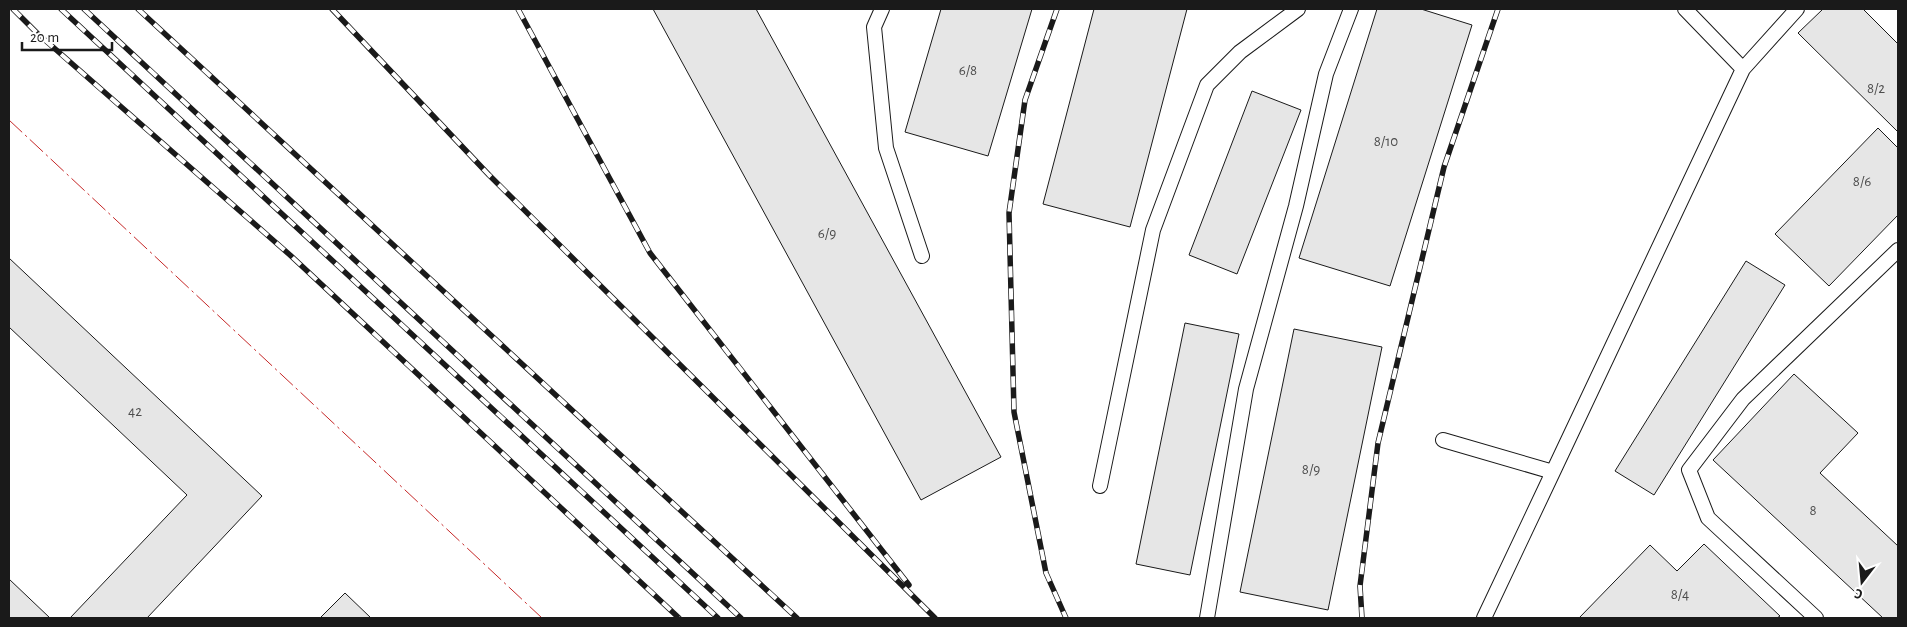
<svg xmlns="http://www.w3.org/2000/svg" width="1907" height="627" font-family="'Alegreya Sans',sans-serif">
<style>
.building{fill:#e6e6e6;stroke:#1a1a1a}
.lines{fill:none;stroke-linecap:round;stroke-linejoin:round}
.service-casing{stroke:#1a1a1a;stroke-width:16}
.service{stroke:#fff;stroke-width:14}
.rail-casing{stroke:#1a1a1a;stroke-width:5.5}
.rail{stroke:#fff;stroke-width:4;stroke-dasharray:11;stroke-linecap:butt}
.power{stroke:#c62828;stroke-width:1;stroke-dasharray:18 4 2.5 4;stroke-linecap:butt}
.labels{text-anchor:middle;stroke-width:4;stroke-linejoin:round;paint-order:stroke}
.number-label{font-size:15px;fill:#4d4d4d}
</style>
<rect width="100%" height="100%" fill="#fff"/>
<path class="building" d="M653,9h103l245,448 -80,43z
M941,9h91l-44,147 -83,-24z
M1094,9h93l-57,218 -87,-23z
M1377,9h44l51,16 -82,261 -91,-28z
M1823,9h40l35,35v88l-100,-99z
M1252,91l49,19 -64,164 -48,-19z
M1878,128l20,20v67l-69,71 -54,-52z
M9,258l253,238 -115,122h-77l117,-123 -178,-168z
M1746,261l39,24 -131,210 -39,-24z
M1185,323l54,11 -49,241 -54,-11z
M1294,329l88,18 -54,263 -88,-18z
M1794,374l64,59 -38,40 78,73v72h-15l-170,-158z
M1704,544l76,72 -3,2h-198l71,-73 27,26z
M9,579l41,39h-41z
M345,593l26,25h-51z"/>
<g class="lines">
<g class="service-casing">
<path id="service" d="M882,9l-8,18 12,121 36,108
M1685,9l58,60
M1443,440l110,32 190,-403 54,-60
M1100,486l53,-256 54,-145 33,-33 58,-43
M1207,618l39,-229 50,-183 30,-132 25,-65
M1484,618l69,-146
M1816,618l-108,-100 -19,-48 54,-71 155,-149"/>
</g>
<use href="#service" class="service"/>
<g class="rail-casing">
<path id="rail" d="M13,9l24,24 253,222 389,363
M61,9l657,609
M84,9l657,609
M138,9l659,609
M332,9l157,166 446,443
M518,9l132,244 259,332
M1057,9l-32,91 -16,113 5,199 32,161 20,45
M1362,618l-2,-32 18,-143 66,-276 54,-158"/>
</g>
<use href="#rail" class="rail"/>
<path class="power" d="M9,120l533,498"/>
</g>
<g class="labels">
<g class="number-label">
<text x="968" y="75">6/8</text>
<text x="1876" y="93">8/2</text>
<text x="1386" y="146">8/10</text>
<text x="1862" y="186">8/6</text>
<text x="827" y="238">6/9</text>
<text x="135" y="416">42</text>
<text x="1311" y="474">8/9</text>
<text x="1813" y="515">8</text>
<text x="1680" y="599">8/4</text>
</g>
</g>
<rect width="1907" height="627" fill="none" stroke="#1a1a1a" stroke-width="20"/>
<g transform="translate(1862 582) rotate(196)" stroke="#ffffff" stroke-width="4" paint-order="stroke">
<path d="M0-4L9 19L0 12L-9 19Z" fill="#1a1a1a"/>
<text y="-8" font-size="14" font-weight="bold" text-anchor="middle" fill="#1a1a1a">С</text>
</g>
<path d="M22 42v8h90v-8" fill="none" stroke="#1a1a1a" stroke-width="2.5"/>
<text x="30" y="42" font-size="15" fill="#1a1a1a" stroke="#ffffff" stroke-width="4" paint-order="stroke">20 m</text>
</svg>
